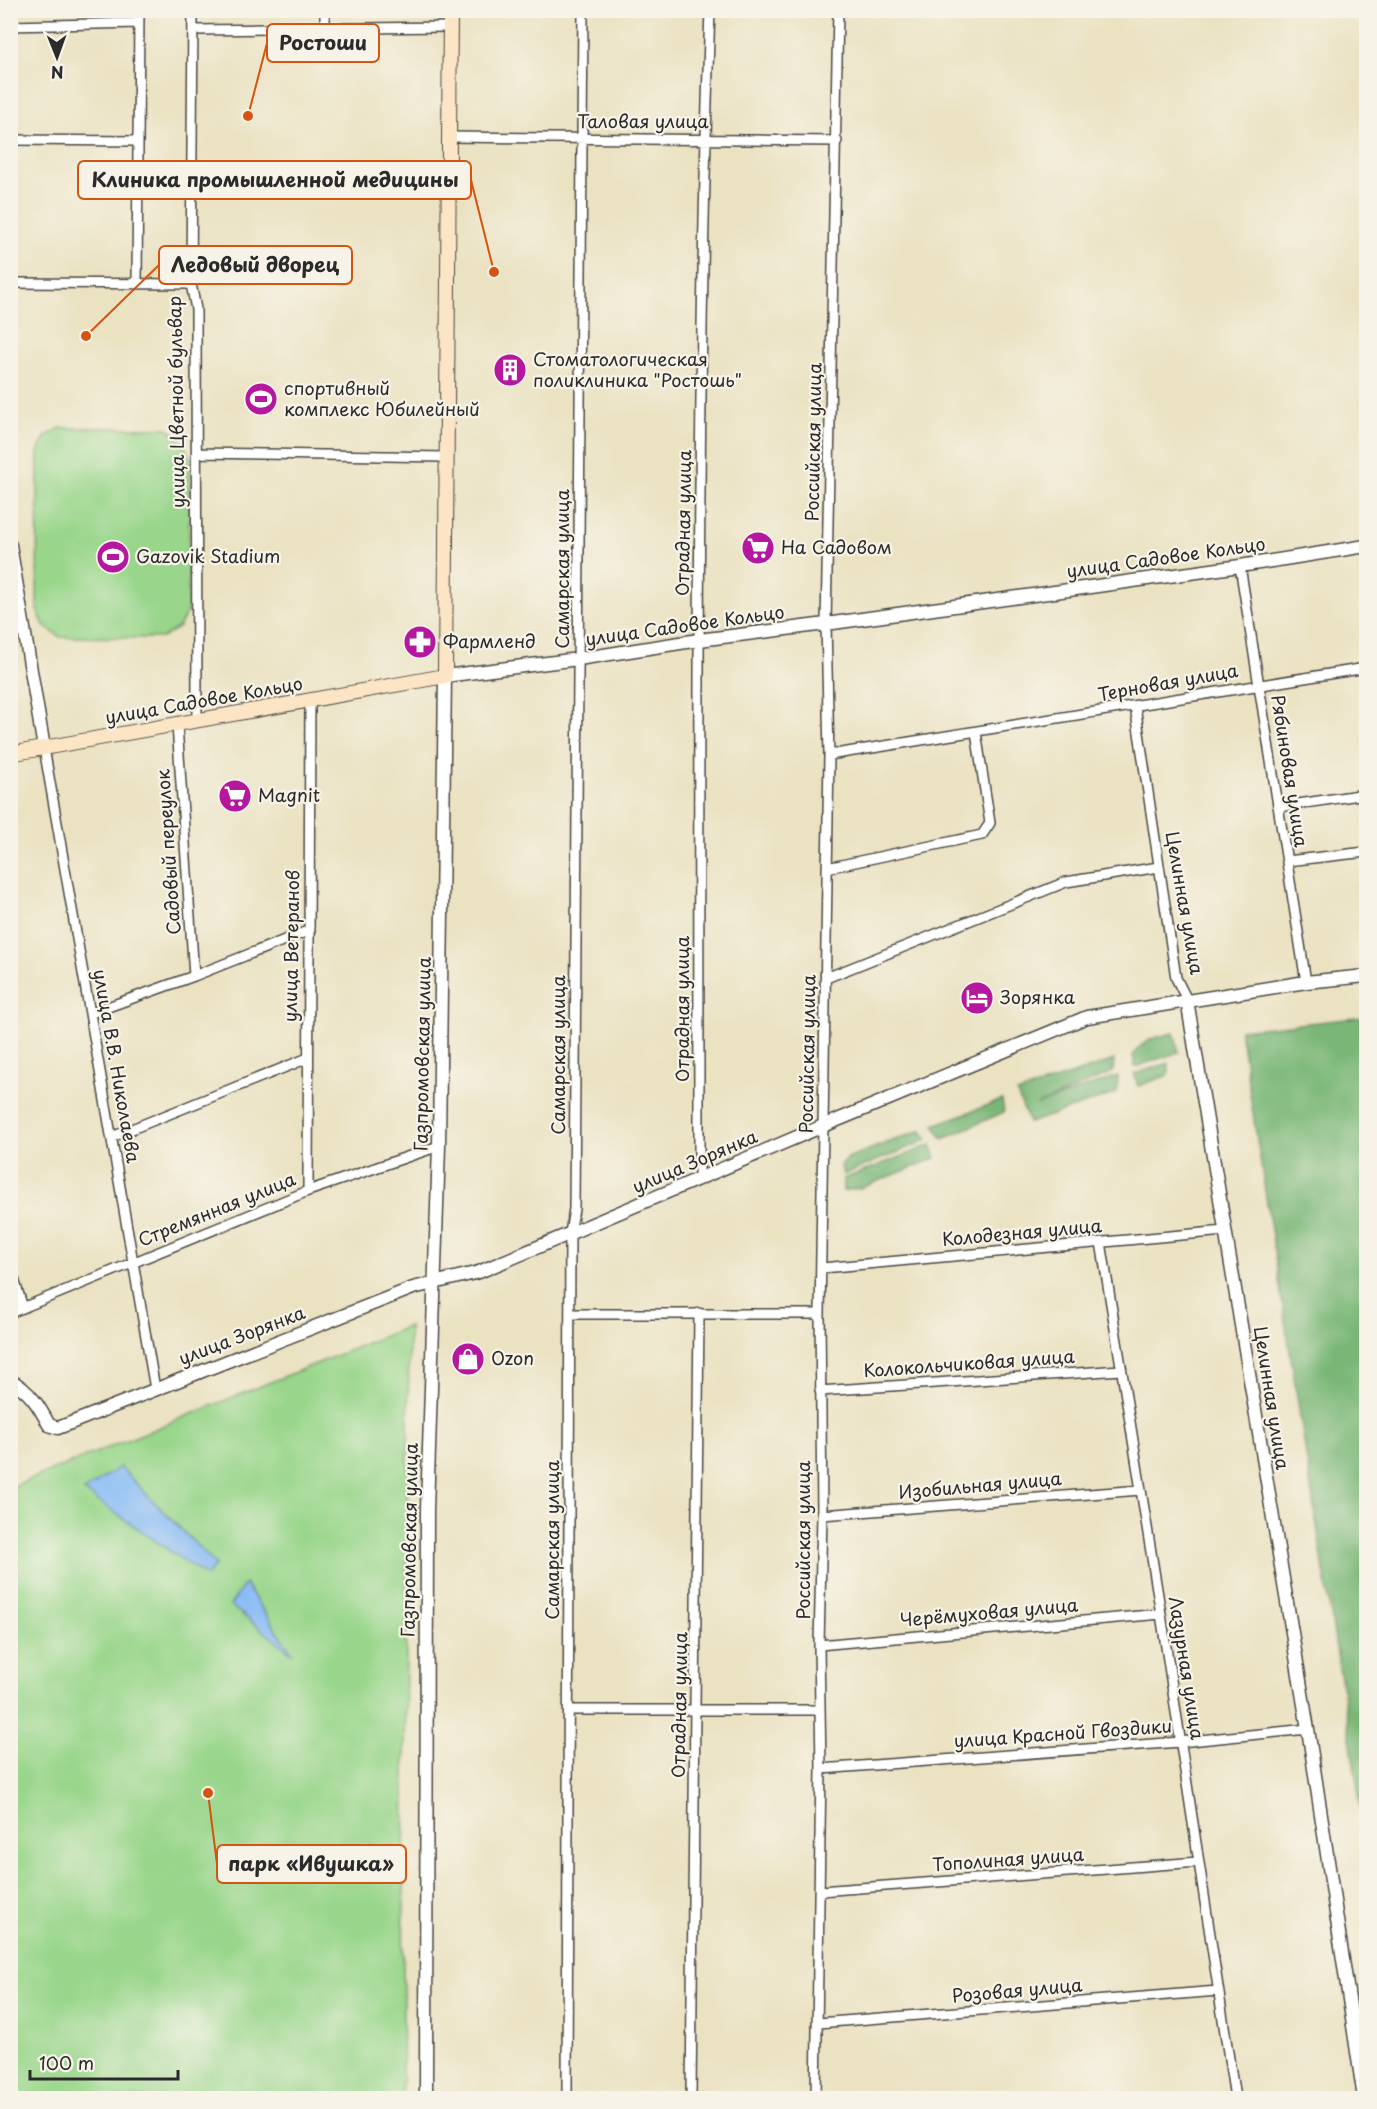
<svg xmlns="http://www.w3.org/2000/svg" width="1377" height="2109" font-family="'Playpen Sans',sans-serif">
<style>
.green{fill:#99d68b;stroke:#62805b;stroke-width:1.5}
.forest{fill:#7ab777;stroke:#527151;stroke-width:1.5}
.water{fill:#87bbf5;stroke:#597390;stroke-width:1.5}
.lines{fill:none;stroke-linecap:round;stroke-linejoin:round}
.minor-casing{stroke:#484642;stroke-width:12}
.tertiary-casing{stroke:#484642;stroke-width:15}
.secondary-casing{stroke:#484642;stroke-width:16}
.minor{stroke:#fff;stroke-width:9}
.tertiary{stroke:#fff;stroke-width:12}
.secondary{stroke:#fce5c4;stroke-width:14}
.labels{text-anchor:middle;stroke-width:4.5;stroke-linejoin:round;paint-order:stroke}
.street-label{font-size:18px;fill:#2b2b2b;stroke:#f7f3e8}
.poi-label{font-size:18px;fill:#2b2b2b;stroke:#f7f3e8;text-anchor:start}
.leader{fill:none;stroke:#d5540f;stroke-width:2}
.callout-dot{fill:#d5540f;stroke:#f7f3e8;stroke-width:2}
.callout{fill:#f7f3e8;stroke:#d5540f;stroke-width:2}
.callout-label{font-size:20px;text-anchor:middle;font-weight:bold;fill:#2b2b2b}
</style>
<rect width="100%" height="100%" fill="#f7f3e8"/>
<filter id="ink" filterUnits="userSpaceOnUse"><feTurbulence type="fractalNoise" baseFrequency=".0167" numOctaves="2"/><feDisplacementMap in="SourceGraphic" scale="12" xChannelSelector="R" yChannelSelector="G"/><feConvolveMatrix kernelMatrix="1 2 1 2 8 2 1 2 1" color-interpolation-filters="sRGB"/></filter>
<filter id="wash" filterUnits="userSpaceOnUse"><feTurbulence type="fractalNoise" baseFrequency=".008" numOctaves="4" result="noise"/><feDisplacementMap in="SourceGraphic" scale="24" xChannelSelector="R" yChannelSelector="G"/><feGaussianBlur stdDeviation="1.35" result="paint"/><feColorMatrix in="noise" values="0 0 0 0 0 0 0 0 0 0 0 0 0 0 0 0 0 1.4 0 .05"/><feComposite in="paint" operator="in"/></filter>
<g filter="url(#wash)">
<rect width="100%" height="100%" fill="#ebe2c2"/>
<path class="green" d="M60,428h107l13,11 10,17 -2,154 -9,17 -17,11 -102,-1 -15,-10 -8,-17 1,-158 7,-15z
M409,1326l-7,772h-391v-611z"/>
<path class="forest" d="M1366,1017v824l-126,-811z
M1174,1033l5,19 -44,15 -2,-12c11,-16 23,-18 41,-22z
M1114,1060l-1,12 -76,33 81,-29 -1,17 -88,30 -12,-30z
M1169,1063v12l-31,11 -4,-12z
M1002,1100l2,12 -61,27 -9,-14z
M922,1130l5,10 -84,35 -2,-9 6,-8z
M931,1145l5,13 -75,30 -18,3v-12z"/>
<path class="water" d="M120,1467l96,98 -10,11 -122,-85z
M245,1584l48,70 -63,-49z"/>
</g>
<g filter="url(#ink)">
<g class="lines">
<g class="minor-casing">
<path id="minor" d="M193,10l-2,274 5,25 1,412
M10,26l129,-3
M325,29v-19
M193,30l257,-3
M448,137c130,2 259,2 389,4
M10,140l127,1
M10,283l181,1
M137,284l2,-274
M197,453l248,4
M1240,566l66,416
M10,628l14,-2
M1135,706l41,272 11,22
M177,725l17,251
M44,748l111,641
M829,755l537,-87
M1278,807l88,-13
M1287,861l79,-9
M827,868l155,-33 8,-12 -14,-91
M826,978l240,-96 93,-15
M91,1013l103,-37 116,-46
M112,1137l196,-79
M699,1180c0,-390 -3,-780 11,-1170
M308,1191l2,-491
M1101,1242l60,372 74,484
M10,1266l13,42
M822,1268l403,-37
M10,1313l298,-122 131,-45
M570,1314h250
M820,1391l301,-21
M822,1515l319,-25
M819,1645l342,-31
M569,1710h251
M821,1769l359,-27 128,-13
M820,1891l378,-29
M818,2023l400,-32
M567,2098l3,-865 4,-24 9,-1199
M691,2098l8,-785
M816,2098l5,-329 -2,-124 3,-130 -2,-201 9,-559 -3,-131 12,-614"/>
</g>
<g class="tertiary-casing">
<path id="tertiary" d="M10,545l34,203
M1187,1000l121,729 56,369
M10,1380c20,11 29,26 39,45l9,3 355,-140 66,-16 344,-146 264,-109 219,-35 60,-6
M426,2098l1,-589 12,-363 6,-470 133,-17 121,-19 127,-16 414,-58 126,-20"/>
</g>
<g class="secondary-casing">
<path id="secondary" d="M10,754l435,-78 5,-666"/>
</g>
<use href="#minor" class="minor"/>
<use href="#tertiary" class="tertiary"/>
<use href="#secondary" class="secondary"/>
</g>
</g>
<defs>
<g id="building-disc" transform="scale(1.725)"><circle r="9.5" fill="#b5179e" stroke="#f7f3e8"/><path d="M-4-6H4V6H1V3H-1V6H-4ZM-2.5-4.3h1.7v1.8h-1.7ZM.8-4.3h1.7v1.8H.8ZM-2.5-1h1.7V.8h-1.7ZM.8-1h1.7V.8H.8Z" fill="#fff"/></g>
<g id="stadium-disc" transform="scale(1.725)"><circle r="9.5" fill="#b5179e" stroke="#f7f3e8"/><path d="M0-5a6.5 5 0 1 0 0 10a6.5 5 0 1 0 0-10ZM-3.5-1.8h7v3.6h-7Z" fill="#fff"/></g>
<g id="supermarket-disc" transform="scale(1.725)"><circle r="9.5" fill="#b5179e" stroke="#f7f3e8"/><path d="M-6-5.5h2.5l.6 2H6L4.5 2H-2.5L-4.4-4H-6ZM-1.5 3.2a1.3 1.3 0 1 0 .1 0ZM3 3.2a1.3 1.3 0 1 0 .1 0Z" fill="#fff"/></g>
<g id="pharmacy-disc" transform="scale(1.725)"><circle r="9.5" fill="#b5179e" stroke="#f7f3e8"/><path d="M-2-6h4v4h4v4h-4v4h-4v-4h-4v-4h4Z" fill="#fff"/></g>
<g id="hotel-disc" transform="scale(1.725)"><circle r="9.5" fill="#b5179e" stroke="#f7f3e8"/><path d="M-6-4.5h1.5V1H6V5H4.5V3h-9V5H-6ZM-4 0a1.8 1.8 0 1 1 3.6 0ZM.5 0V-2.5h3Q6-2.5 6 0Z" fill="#fff"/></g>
<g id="shop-disc" transform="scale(1.725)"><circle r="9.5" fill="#b5179e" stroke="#f7f3e8"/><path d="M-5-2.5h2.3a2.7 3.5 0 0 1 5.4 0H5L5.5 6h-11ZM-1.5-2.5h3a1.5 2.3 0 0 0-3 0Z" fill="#fff"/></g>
</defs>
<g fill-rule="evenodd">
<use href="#building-disc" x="510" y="370"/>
<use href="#stadium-disc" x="261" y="399"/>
<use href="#supermarket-disc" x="758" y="548"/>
<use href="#stadium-disc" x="113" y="557"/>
<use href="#pharmacy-disc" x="420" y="642"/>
<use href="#supermarket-disc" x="235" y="796"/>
<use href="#hotel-disc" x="977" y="998"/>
<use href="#shop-disc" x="468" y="1359"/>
</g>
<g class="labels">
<g class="street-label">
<text x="643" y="128">Таловая улица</text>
<text transform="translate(177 402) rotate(-91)" y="6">улица Цветной бульвар</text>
<text transform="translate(814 442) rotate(-89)" y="6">Российская улица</text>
<text transform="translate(684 523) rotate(-89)" y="6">Отрадная улица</text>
<text transform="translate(1166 558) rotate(-8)" y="6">улица Садовое Кольцо</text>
<text transform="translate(563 569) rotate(-90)" y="6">Самарская улица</text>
<text transform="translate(685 626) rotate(-8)" y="6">улица Садовое Кольцо</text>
<text transform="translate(1168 683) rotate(-10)" y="6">Терновая улица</text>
<text transform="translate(204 701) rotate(-10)" y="6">улица Садовое Кольцо</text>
<text transform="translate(1289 771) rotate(81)" y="6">Рябиновая улица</text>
<text transform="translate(169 852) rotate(-94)" y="6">Садовый переулок</text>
<text transform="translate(1184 903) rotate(80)" y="6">Целинная улица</text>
<text transform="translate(292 946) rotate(-89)" y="6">улица Ветеранов</text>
<text transform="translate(683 1009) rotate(-90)" y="6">Отрадная улица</text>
<text transform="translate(423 1054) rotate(-89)" y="6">Газпромовская улица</text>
<text transform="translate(808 1054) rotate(-89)" y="6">Российская улица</text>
<text transform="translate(559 1055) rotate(-90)" y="6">Самарская улица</text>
<text transform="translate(116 1066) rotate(80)" y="6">улица В.В. Николаева</text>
<text transform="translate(695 1162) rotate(-23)" y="6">улица Зорянка</text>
<text transform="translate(217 1210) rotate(-22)" y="6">Стремянная улица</text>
<text transform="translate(1022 1233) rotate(-5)" y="6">Колодезная улица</text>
<text transform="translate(242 1336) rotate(-21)" y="6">улица Зорянка</text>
<text transform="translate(969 1364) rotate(-4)" y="6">Колокольчиковая улица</text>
<text transform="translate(1271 1398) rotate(81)" y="6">Целинная улица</text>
<text transform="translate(980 1486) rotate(-5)" y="6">Изобильная улица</text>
<text transform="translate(410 1540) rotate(-89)" y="6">Газпромовская улица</text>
<text transform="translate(553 1540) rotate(-90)" y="6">Самарская улица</text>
<text transform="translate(804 1540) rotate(-90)" y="6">Российская улица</text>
<text transform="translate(989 1613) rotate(-5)" y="6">Черёмуховая улица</text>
<text transform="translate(1186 1668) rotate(81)" y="6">Лазурная улица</text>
<text transform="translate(680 1705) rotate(-89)" y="6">Отрадная улица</text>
<text transform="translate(1063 1734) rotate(-4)" y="6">улица Красной Гвоздики</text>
<text transform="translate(1008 1860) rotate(-4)" y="6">Тополиная улица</text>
<text transform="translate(1017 1991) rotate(-5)" y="6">Розовая улица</text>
</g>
<g class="poi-label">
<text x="533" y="366">Стоматологическая<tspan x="533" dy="21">поликлиника "Ростошь"</tspan></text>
<text x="284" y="395">спортивный<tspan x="284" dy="21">комплекс Юбилейный</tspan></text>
<text x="781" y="554">На Садовом</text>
<text x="136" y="563">Gazovik Stadium</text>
<text x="443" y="648">Фармленд</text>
<text x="258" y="802">Magnit</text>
<text x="1000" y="1004">Зорянка</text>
<text x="491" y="1365">Ozon</text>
</g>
</g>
<path class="leader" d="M248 116L267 43M494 272L471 180M86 336L159 265M208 1793L217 1864"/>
<g class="callout-dot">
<circle cx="248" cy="116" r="6"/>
<circle cx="494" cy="272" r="6"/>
<circle cx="86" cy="336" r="6"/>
<circle cx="208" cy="1793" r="6"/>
</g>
<g class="callout">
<rect x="267" y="24" width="112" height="38" rx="6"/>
<rect x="78" y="161" width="393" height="38" rx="6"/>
<rect x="159" y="246" width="193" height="38" rx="6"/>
<rect x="217" y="1845" width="189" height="38" rx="6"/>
</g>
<g class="callout-label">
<text x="323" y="50">Ростоши</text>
<text x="275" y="187">Клиника промышленной медицины</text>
<text x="255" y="272">Ледовый дворец</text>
<text x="311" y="1871">парк «Ивушка»</text>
</g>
<rect width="1377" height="2109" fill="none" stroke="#f7f3e8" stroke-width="36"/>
<g transform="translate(57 57) rotate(179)" stroke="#f7f3e8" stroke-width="4.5" paint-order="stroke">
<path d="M0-4.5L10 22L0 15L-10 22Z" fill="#2b2b2b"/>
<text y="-9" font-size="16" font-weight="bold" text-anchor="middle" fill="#2b2b2b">N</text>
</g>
<path d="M30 2070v9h148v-9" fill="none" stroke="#2b2b2b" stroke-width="3"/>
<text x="39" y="2070" font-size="18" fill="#2b2b2b" stroke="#f7f3e8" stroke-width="4.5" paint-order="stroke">100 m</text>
</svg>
